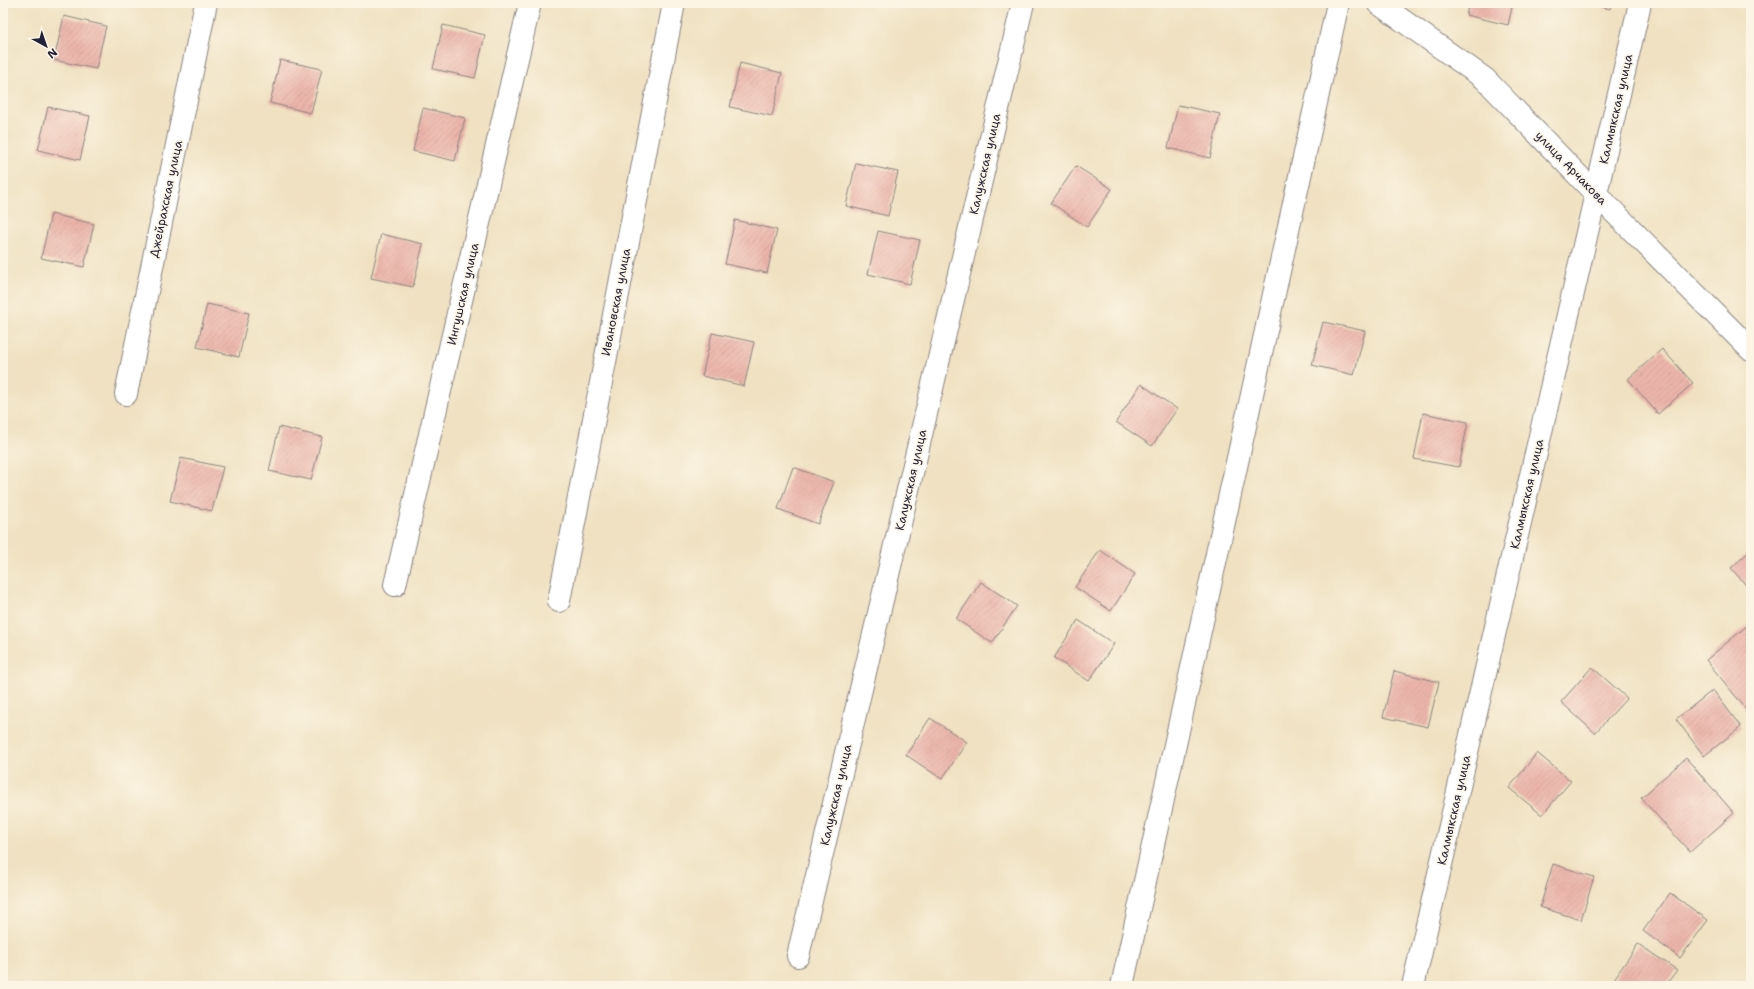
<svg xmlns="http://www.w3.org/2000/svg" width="1754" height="989" font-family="'Shantell Sans',sans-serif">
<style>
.building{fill:url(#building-hatch)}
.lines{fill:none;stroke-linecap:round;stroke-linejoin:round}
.minor-casing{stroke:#88827e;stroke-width:24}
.minor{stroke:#fff;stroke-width:22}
.labels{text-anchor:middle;stroke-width:3.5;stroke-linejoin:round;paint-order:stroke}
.street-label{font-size:12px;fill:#22223b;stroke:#fcf5e5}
</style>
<defs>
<pattern id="building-hatch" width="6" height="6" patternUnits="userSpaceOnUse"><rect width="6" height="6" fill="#ecb5aa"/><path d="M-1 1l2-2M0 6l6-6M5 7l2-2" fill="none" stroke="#ca9b93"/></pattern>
</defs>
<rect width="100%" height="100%" fill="#fcf5e5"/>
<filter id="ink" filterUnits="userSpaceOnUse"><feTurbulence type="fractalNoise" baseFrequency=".025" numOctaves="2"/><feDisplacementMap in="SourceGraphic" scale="8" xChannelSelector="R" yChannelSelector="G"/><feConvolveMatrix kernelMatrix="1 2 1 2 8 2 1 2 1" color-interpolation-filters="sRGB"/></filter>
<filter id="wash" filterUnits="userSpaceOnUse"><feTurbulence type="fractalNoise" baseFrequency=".012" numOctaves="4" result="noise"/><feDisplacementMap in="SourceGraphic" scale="16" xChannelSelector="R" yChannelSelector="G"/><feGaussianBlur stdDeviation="0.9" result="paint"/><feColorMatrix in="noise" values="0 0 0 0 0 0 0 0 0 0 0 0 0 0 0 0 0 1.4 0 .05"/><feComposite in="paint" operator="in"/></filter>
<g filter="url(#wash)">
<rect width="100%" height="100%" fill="#efe1c1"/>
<g id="blocks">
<path class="building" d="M1469,3h44l-5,22 -42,-10z
M1589,3h22l-1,6z
M64,16l42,10 -10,43 -42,-9z
M443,25l42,10 -10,43 -42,-9z
M280,60l42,9 -11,44 -41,-10z
M740,63l42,10 -10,43 -42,-9z
M1178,105l42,9 -10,44 -42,-10z
M48,107l42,9 -10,44 -42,-10z
M423,108l42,10 -10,43 -42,-10z
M856,163l42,9 -10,44 -42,-10z
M1076,166l36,23 -25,38 -36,-24z
M51,214l43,10 -10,43 -43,-9z
M735,220l42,10 -10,43 -42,-9z
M878,231l42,9 -10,44 -42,-10z
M381,234l42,10 -10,43 -42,-9z
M207,304l42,9 -10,44 -42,-10z
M1323,322l42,9 -11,44 -42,-10z
M712,333l42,9 -10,44 -42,-10z
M1662,349l31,34 -35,31 -30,-35z
M1141,384l36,25 -25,37 -36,-24z
M1423,413l45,9 -9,45 -45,-8z
M279,427l43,10 -11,43 -42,-9z
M181,458l42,9 -11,44 -42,-10z
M793,467l41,15 -16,42 -40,-15z
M1100,550l35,24 -24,37 -36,-24z
M1751,550v41l-20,-23z
M981,582l36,24 -25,37 -36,-24z
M1078,620l36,24 -25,37 -35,-23z
M1748,625l3,4v86l-45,-55z
M1592,667l35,31 -32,35 -34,-31z
M1394,671l45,11 -11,45 -45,-10z
M1713,690l28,37 -37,29 -28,-37z
M930,718l37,24 -25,37 -36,-24z
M1537,753l34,28 -29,34 -33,-27z
M1686,758l48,55 -44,39 -49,-54z
M1553,864l41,13 -13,43 -41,-13z
M1670,893l38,27 -28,38 -37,-27z
M1638,944l39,26 -12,16h-47l-6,-4z"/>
</g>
</g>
<g filter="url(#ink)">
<use href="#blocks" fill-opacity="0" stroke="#88827e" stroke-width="1"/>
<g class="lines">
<g class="minor-casing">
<path id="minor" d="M1378,3l107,76 111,115 155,156
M126,394l80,-391
M395,585l135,-582
M559,601l115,-598
M798,956l225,-953
M1122,986l216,-983
M1413,986l227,-983"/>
</g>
<use href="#minor" class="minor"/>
</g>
</g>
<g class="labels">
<g class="street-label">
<text transform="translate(1616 109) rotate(-77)" y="4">Калмыкская улица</text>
<text transform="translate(985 164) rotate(-77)" y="4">Калужская улица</text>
<text transform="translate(1571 168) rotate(46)" y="4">улица Арчакова</text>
<text transform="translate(166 199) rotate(-78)" y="4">Джейрахская улица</text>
<text transform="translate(463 294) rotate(-77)" y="4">Ингушская улица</text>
<text transform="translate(616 302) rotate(-79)" y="4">Ивановская улица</text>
<text transform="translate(911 480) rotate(-77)" y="4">Калужская улица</text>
<text transform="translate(1527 494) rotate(-77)" y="4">Калмыкская улица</text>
<text transform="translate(836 795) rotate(-77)" y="4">Калужская улица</text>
<text transform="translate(1454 810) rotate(-77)" y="4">Калмыкская улица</text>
</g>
</g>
<rect width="1754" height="989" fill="none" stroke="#fcf5e5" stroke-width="16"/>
<g transform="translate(46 46) rotate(140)" stroke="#fcf5e5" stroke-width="3" paint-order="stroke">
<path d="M0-3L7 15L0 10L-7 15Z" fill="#22223b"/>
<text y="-6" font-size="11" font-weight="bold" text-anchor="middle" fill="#22223b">N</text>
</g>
</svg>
